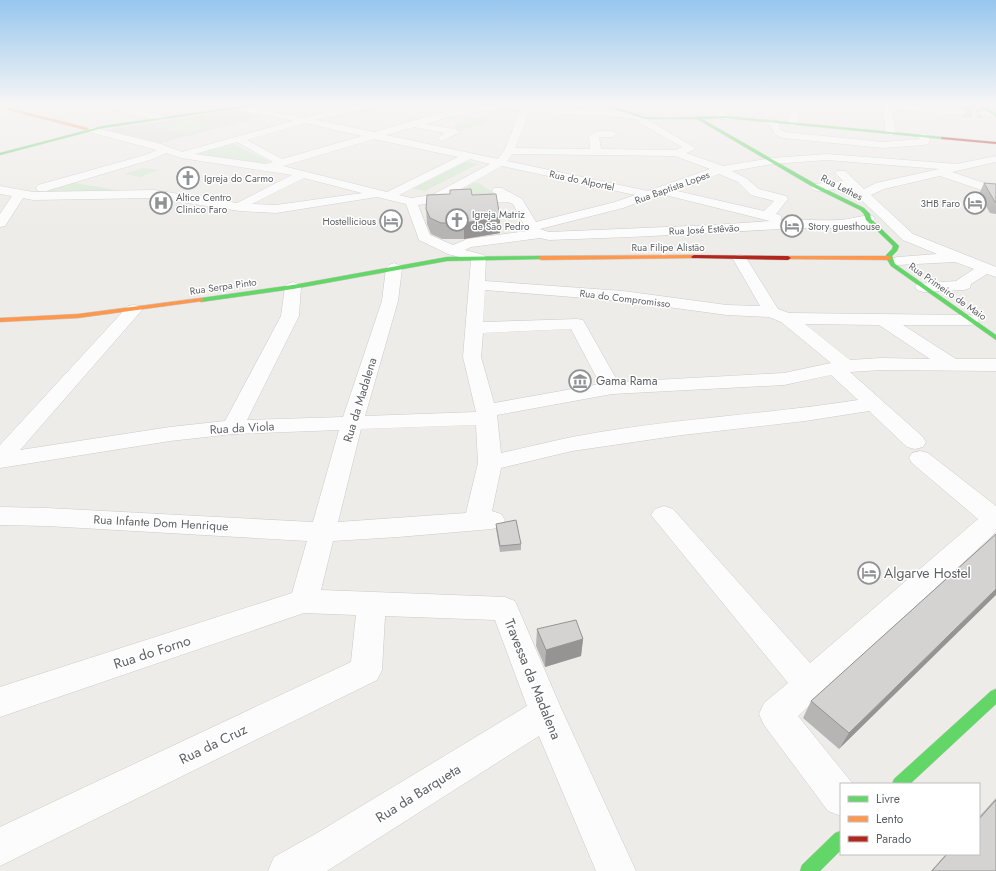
<svg xmlns="http://www.w3.org/2000/svg" width="996" height="871" font-family="Jost,sans-serif">
<style>
.education{fill:#e1ded8}
.green{fill:#d8e9d4}
.lines{fill:none;stroke-linecap:round;stroke-linejoin:round}
.street-tunnel{stroke:#cacac8;stroke-width:10;stroke-dasharray:10 5;stroke-linecap:butt}
.street-casing{stroke:#cacbca;stroke-width:1}
.fast-casing{stroke:#cacac9;stroke-width:1}
.slow-casing{stroke:#cacac9;stroke-width:1}
.jam-casing{stroke:#cacac9;stroke-width:1}
.street{fill:#fcfcfc;fill-rule:evenodd}
.fast{fill:#63d668;fill-rule:evenodd}
.slow{fill:#ff974d;fill-rule:evenodd}
.jam{fill:#b3261e;fill-rule:evenodd}
.wall{fill:#b7b5b4}
.shaded-wall{fill:#959492}
.building{fill:#d5d3d1;stroke:#959492}
.labels{text-anchor:middle;stroke-width:3;stroke-linejoin:round;paint-order:stroke}
.far-poi-label{font-size:10px;fill:#5e6266;stroke:#fff;text-anchor:start}
.far-street-label{font-size:10px;fill:#5e6266;stroke:#fff}
.poi-label{font-size:12px;fill:#5e6266;stroke:#fff;text-anchor:start}
.street-label{font-size:12px;fill:#5e6266;stroke:#fff}
.near-poi-label{font-size:14px;fill:#5e6266;stroke:#fff;text-anchor:start}
.near-street-label{font-size:14px;fill:#5e6266;stroke:#fff}
</style>
<rect width="100%" height="100%" fill="#eeece8"/>
<path class="education" d="M235,110l30,6 -104,27 -56,-13z"/>
<path class="green" d="M477,118l10,3 -4,3c-8,0 -15,7 -25,7l-5,-5z
M186,119l30,7 -29,8 -30,-7z
M231,143l38,18 -9,4 -67,-11z
M464,161l14,3 -53,27 -14,-3z
M143,168l16,2 -19,7 -16,-3z
M70,182l57,10h-93z
M473,183h6l18,12h-45z"/>
<g class="lines">
<path class="street-tunnel" d="M962,112l21,1"/>
<g class="street-casing">
<path id="street" d="M103,105h13l50,11 2,2 -5,3 -59,-14z
M238,105h4l62,13 39,-11 19,-2h18l-1,2 -3,1 -32,5 -28,7 58,12 80,-23 40,-4 28,1 9,-1v2l80,3 37,6 2,2 -2,2 47,28 -1,2 -8,3 37,13 49,-8 55,-4 130,10 39,-8v6l-44,10 44,15v8l-56,-19 -56,13 -13,6 42,39 83,33v10l-9,-3 -16,10 -1,4 -6,2 -41,2 -6,-2 -2,-3 2,-3 39,-3 18,-12 -19,-7 -57,3 -5,-1 -2,-3 2,-3 5,-1 39,-3 -34,-14 -54,-52 -32,3 -4,-1 -2,-3 2,-3 30,-3 -8,-8 2,-2h8l19,18 12,-6 63,-14 -112,-9 -55,4 -40,7 14,7 13,11 27,7 2,3 -12,15 4,1 2,3 -2,2c20,-1 40,1 59,0 10,0 26,-6 34,-4l2,3c-8,11 -43,9 -56,9 -35,0 -71,3 -106,5 -55,3 -109,5 -164,7l-9,-2 -69,9 -6,3 19,5 2,3 -1,23 138,10 104,14 33,1 -27,-47 2,-3 5,-1 5,1 33,53 11,4 181,2 6,1 3,4 -3,4 -6,1h-67l53,34h40v12l-115,-1 -31,2 73,65 3,5 -3,5 -8,2 -8,-2 -38,-36 -64,10 -123,14 -110,16 -71,17 -9,43 9,3 4,6 -4,6 -9,3 -94,8 -65,4 -12,49 184,7 10,4 46,107 75,163h-40l-57,-135 -212,135h-59l6,-14 43,-24 210,-127 -32,-86 -110,-4 -3,54 -5,10 -377,186v-39l351,-165 5,-47 -52,-2 -304,104v-30l292,-94 15,-52 -260,-15 -47,-1v-18l47,1 266,14 26,-92 -106,4 -63,7 -170,27v-23l128,-139 6,-1 6,1 2,4 -122,140 150,-23 55,-6 56,-105 4,-29 2,-3 6,-2 6,2 2,3 -2,29 -52,104 96,-3 39,-116 4,-33 3,-3 5,-2 5,2 3,3 -4,33 -33,115 111,-4 -13,-55 8,-97 -23,-6 -29,-14 -13,-36 -29,-7 -101,16 -36,-2 -86,-13 -121,2 -10,-2 -18,28 -5,1v-13l12,-18 -12,-2v-8l33,6 121,-2 83,13 55,-28 -111,-17 -15,-5 -13,6 -107,32h-8l-2,-3 2,-3 107,-30 12,-5 -68,-18 -2,-2 2,-2 3,-1 69,17 21,8 111,-31 -55,-12 -1,-2zM510,108l10,3 -16,40 -6,8 -112,-24 28,-8 31,6 -8,5 5,3 18,-9 -5,-3 -30,-5 30,-9zM529,112l82,4 28,4 1,3 42,24 -6,3 -75,-1 -2,-12h13l5,-3c-6,-6 -22,-4 -28,2l1,13 -75,-1zM305,123l57,13 -80,23 -35,-19zM374,139l84,18 -71,35 -104,-26zM237,142l36,20 -7,2 -71,-10zM512,154l163,2 35,13 -62,22 -141,-30zM470,159l20,5 -58,31 -21,3 -12,-3zM502,166l133,29 -20,7 -79,20 -14,-23 -20,-11h-8l-2,3 3,3 -45,1zM719,174l19,8 13,13 23,6 -10,10 -91,-21zM304,178l58,15 -86,12 -24,-1zM661,194l109,27 -57,4 -164,7 -9,-3 83,-21zM508,202l5,2 14,27 -60,8 -14,6 -23,-10 -12,-30 15,-2zM485,290l138,11 104,14 42,2 12,5 50,41 -47,10 -166,9 -35,-62 -6,-1 -94,3zM805,324l74,1 51,34 -49,-1 -31,2zM571,329l29,55 -106,19 -13,-46 2,-24zM831,375l27,25c-95,15 -192,19 -286,37 -24,5 -48,11 -71,16l-4,-38 115,-21 172,-9zM476,425l2,38 -12,50 -128,9 23,-93z
M703,105c10,-2 20,3 27,12l-2,2h-6z
M793,105h8l-4,19 -5,3 -5,-3z
M872,105h30l60,4 4,3 -4,3 -71,-6 5,24 -5,3 -5,-3 -4,-25 -9,-1z
M9,106l3,1 1,2 -13,8v-7z
M983,110l12,1 1,3 -4,2 -12,-1 -1,-2 1,-2z
M769,119l9,3 3,8 4,2 98,10 37,-3 -2,-3 5,-3 3,1 4,6 -2,4 -4,1 -41,3 -100,-10 -9,-4 -3,-8 -7,-4z
M920,451l8,2 68,53v26l-198,184 55,68h-12v32l-13,-5 -64,-86 -5,-11 5,-11 24,-20 -137,-168 4,-6 9,-3 9,3 137,154 168,-144 -66,-56 -3,-5 3,-5z"/>
</g>
<g class="fast-casing">
<path id="fast" d="M251,105h6l-154,23 -103,27v-2l103,-27z
M603,105h4l38,12 23,1 57,-2 218,21 -1,2 -217,-21 -23,1 115,66 47,23 6,6 1,5 28,27 -2,5 -5,5 3,8 101,71v5l-105,-74 -5,-8v-3l6,-6 1,-3 -27,-26 -2,-6 -4,-4 -47,-23 -116,-68h-52z
M979,105h3l14,9v3z
M541,256l3,2 -1,1 -96,2 -154,28 -92,13 -3,-2 3,-2 92,-13 154,-28z
M996,689v15l-86,80h-18l2,-5 97,-88z
M841,831v19l-21,21h-20l2,-6 33,-32z"/>
</g>
<g class="slow-casing">
<path id="slow" d="M8,108l80,20 1,1 -3,1 -78,-20z
M694,255l3,2 -1,1 -155,2 -3,-2 3,-2z
M788,256h101l3,2 -3,2 -103,-1 -1,-1z
M201,298l2,1v2l-125,17 -78,4v-4l78,-4z"/>
</g>
<g class="jam-casing">
<path id="jam" d="M942,137l54,5v2l-55,-5z
M694,255l94,1 3,2 -3,2 -96,-2 -1,-1z"/>
</g>
<use href="#street" class="street"/>
<use href="#fast" class="fast"/>
<use href="#slow" class="slow"/>
<use href="#jam" class="jam"/>
</g>
<path class="wall" d="M984,183l12,1v30l-6,-1 -11,-19z
M472,195l28,22v16l-36,6h-22l-11,-5 -4,-10 -1,-15z
M496,524l25,20v6l-21,2 -4,-23z
M996,534l-157,215 -36,-31 8,-17z
M537,629l46,10 -2,17 -36,11 -9,-21z
M996,798v73h-65l15,-17h33v-37z"/>
<path class="shaded-wall" d="M500,217v16l-36,6v-16z
M996,589v6l-157,154 10,-16z
M583,639l-2,17 -36,11 1,-17z"/>
<path class="building" d="M984,183l12,1v18h-1z
M471,189l1,6 24,-1 4,23 -36,6h-23l-11,-5 -4,-9 1,-14 23,-1v-4z
M516,520l5,24 -21,2 -4,-22z
M996,534v55l-147,144 -38,-32z
M576,620l7,19 -37,11 -9,-21z
M996,800v71h-64l15,-17h32v-35z"/>
<linearGradient id="sky" x2="0" y2="1"><stop stop-color="#97c6ee"/><stop offset="0.46" stop-color="#f7f6f5"/><stop offset="1" stop-color="#f7f6f5" stop-opacity="0"/></linearGradient>
<rect width="996" height="226" fill="url(#sky)"/>
<defs>
<g id="church-ring" transform="scale(1.15)"><circle r="9.5" fill="#fff" stroke="#909294" stroke-width="1.5"/><path d="M-1.2-6h2.4v3.5h3.3v2.4h-3.3V6h-2.4V-.1h-3.3v-2.4h3.3Z" fill="#909294"/></g>
<g id="hospital-ring" transform="scale(1.15)"><circle r="9.5" fill="#fff" stroke="#909294" stroke-width="1.5"/><path d="M-5-5h3v3.5h4V-5h3V5h-3V1.5h-4V5h-3Z" fill="#909294"/></g>
<g id="hotel-ring" transform="scale(1.15)"><circle r="9.5" fill="#fff" stroke="#909294" stroke-width="1.5"/><path d="M-6-4.5h1.5V1H6V5H4.5V3h-9V5H-6ZM-4 0a1.8 1.8 0 1 1 3.6 0ZM.5 0V-2.5h3Q6-2.5 6 0Z" fill="#909294"/></g>
<g id="museum-ring" transform="scale(1.15)"><circle r="9.5" fill="#fff" stroke="#909294" stroke-width="1.5"/><path d="M0-6L6-3V-2H-6V-3ZM-5-1h2V3h-2ZM-1-1h2V3h-2ZM3-1h2V3H3ZM-6 4H6V6H-6Z" fill="#909294"/></g>
</defs>
<g fill-rule="evenodd">
<use href="#church-ring" x="188" y="178"/>
<use href="#hospital-ring" x="161" y="203"/>
<use href="#hotel-ring" x="975" y="203"/>
<use href="#church-ring" x="457" y="220"/>
<use href="#hotel-ring" x="391" y="221"/>
<use href="#hotel-ring" x="792" y="226"/>
<use href="#museum-ring" x="580" y="381"/>
<use href="#hotel-ring" x="869" y="573"/>
</g>
<g class="labels">
<g class="far-poi-label">
<text x="204" y="182">Igreja do Carmo</text>
<text x="176" y="201">Altice Centro<tspan x="176" dy="12">Clinico Faro</tspan></text>
<text x="960" y="207" text-anchor="end">3HB Faro</text>
<text x="472" y="218">Igreja Matriz<tspan x="472" dy="12">de São Pedro</tspan></text>
<text x="376" y="225" text-anchor="end">Hostellicious</text>
<text x="808" y="230">Story guesthouse</text>
</g>
<g class="far-street-label">
<text transform="translate(582 180) rotate(12)" y="4">Rua do Alportel</text>
<text transform="translate(672 187) rotate(-20)" y="4">Rua Baptista Lopes</text>
<text transform="translate(842 187) rotate(27)" y="4">Rua Lethes</text>
<text transform="translate(704 229) rotate(-3)" y="4">Rua José Estêvão</text>
<text x="668" y="251">Rua Filipe Alistão</text>
<text transform="translate(223 286) rotate(-8)" y="4">Rua Serpa Pinto</text>
<text transform="translate(948 291) rotate(35)" y="4">Rua Primeiro de Maio</text>
<text transform="translate(625 298) rotate(7)" y="4">Rua do Compromisso</text>
</g>
<g class="poi-label">
<text x="596" y="385">Gama Rama</text>
</g>
<g class="street-label">
<text transform="translate(360 400) rotate(-73)" y="4">Rua da Madalena</text>
<text transform="translate(242 428) rotate(-3)" y="4">Rua da Viola</text>
<text transform="translate(161 523) rotate(3)" y="4">Rua Infante Dom Henrique</text>
</g>
<g class="near-poi-label">
<text x="884" y="578">Algarve Hostel</text>
</g>
<g class="near-street-label">
<text transform="translate(152 652) rotate(-18)" y="5">Rua do Forno</text>
<text transform="translate(533 679) rotate(68)" y="5">Travessa da Madalena</text>
<text transform="translate(213 744) rotate(-26)" y="5">Rua da Cruz</text>
<text transform="translate(418 793) rotate(-32)" y="5">Rua da Barqueta</text>
</g>
</g>
<rect x="840" y="783" width="140" height="72" fill="#ffffff" stroke="#bfc0c2"/>
<rect x="848" y="796" width="20" height="6" fill="#63d668" stroke="#bfc0c2"/>
<text x="876" y="803" font-size="12" fill="#5e6266">Livre</text>
<rect x="848" y="816" width="20" height="6" fill="#ff974d" stroke="#bfc0c2"/>
<text x="876" y="823" font-size="12" fill="#5e6266">Lento</text>
<rect x="848" y="836" width="20" height="6" fill="#b3261e" stroke="#bfc0c2"/>
<text x="876" y="843" font-size="12" fill="#5e6266">Parado</text>
</svg>
